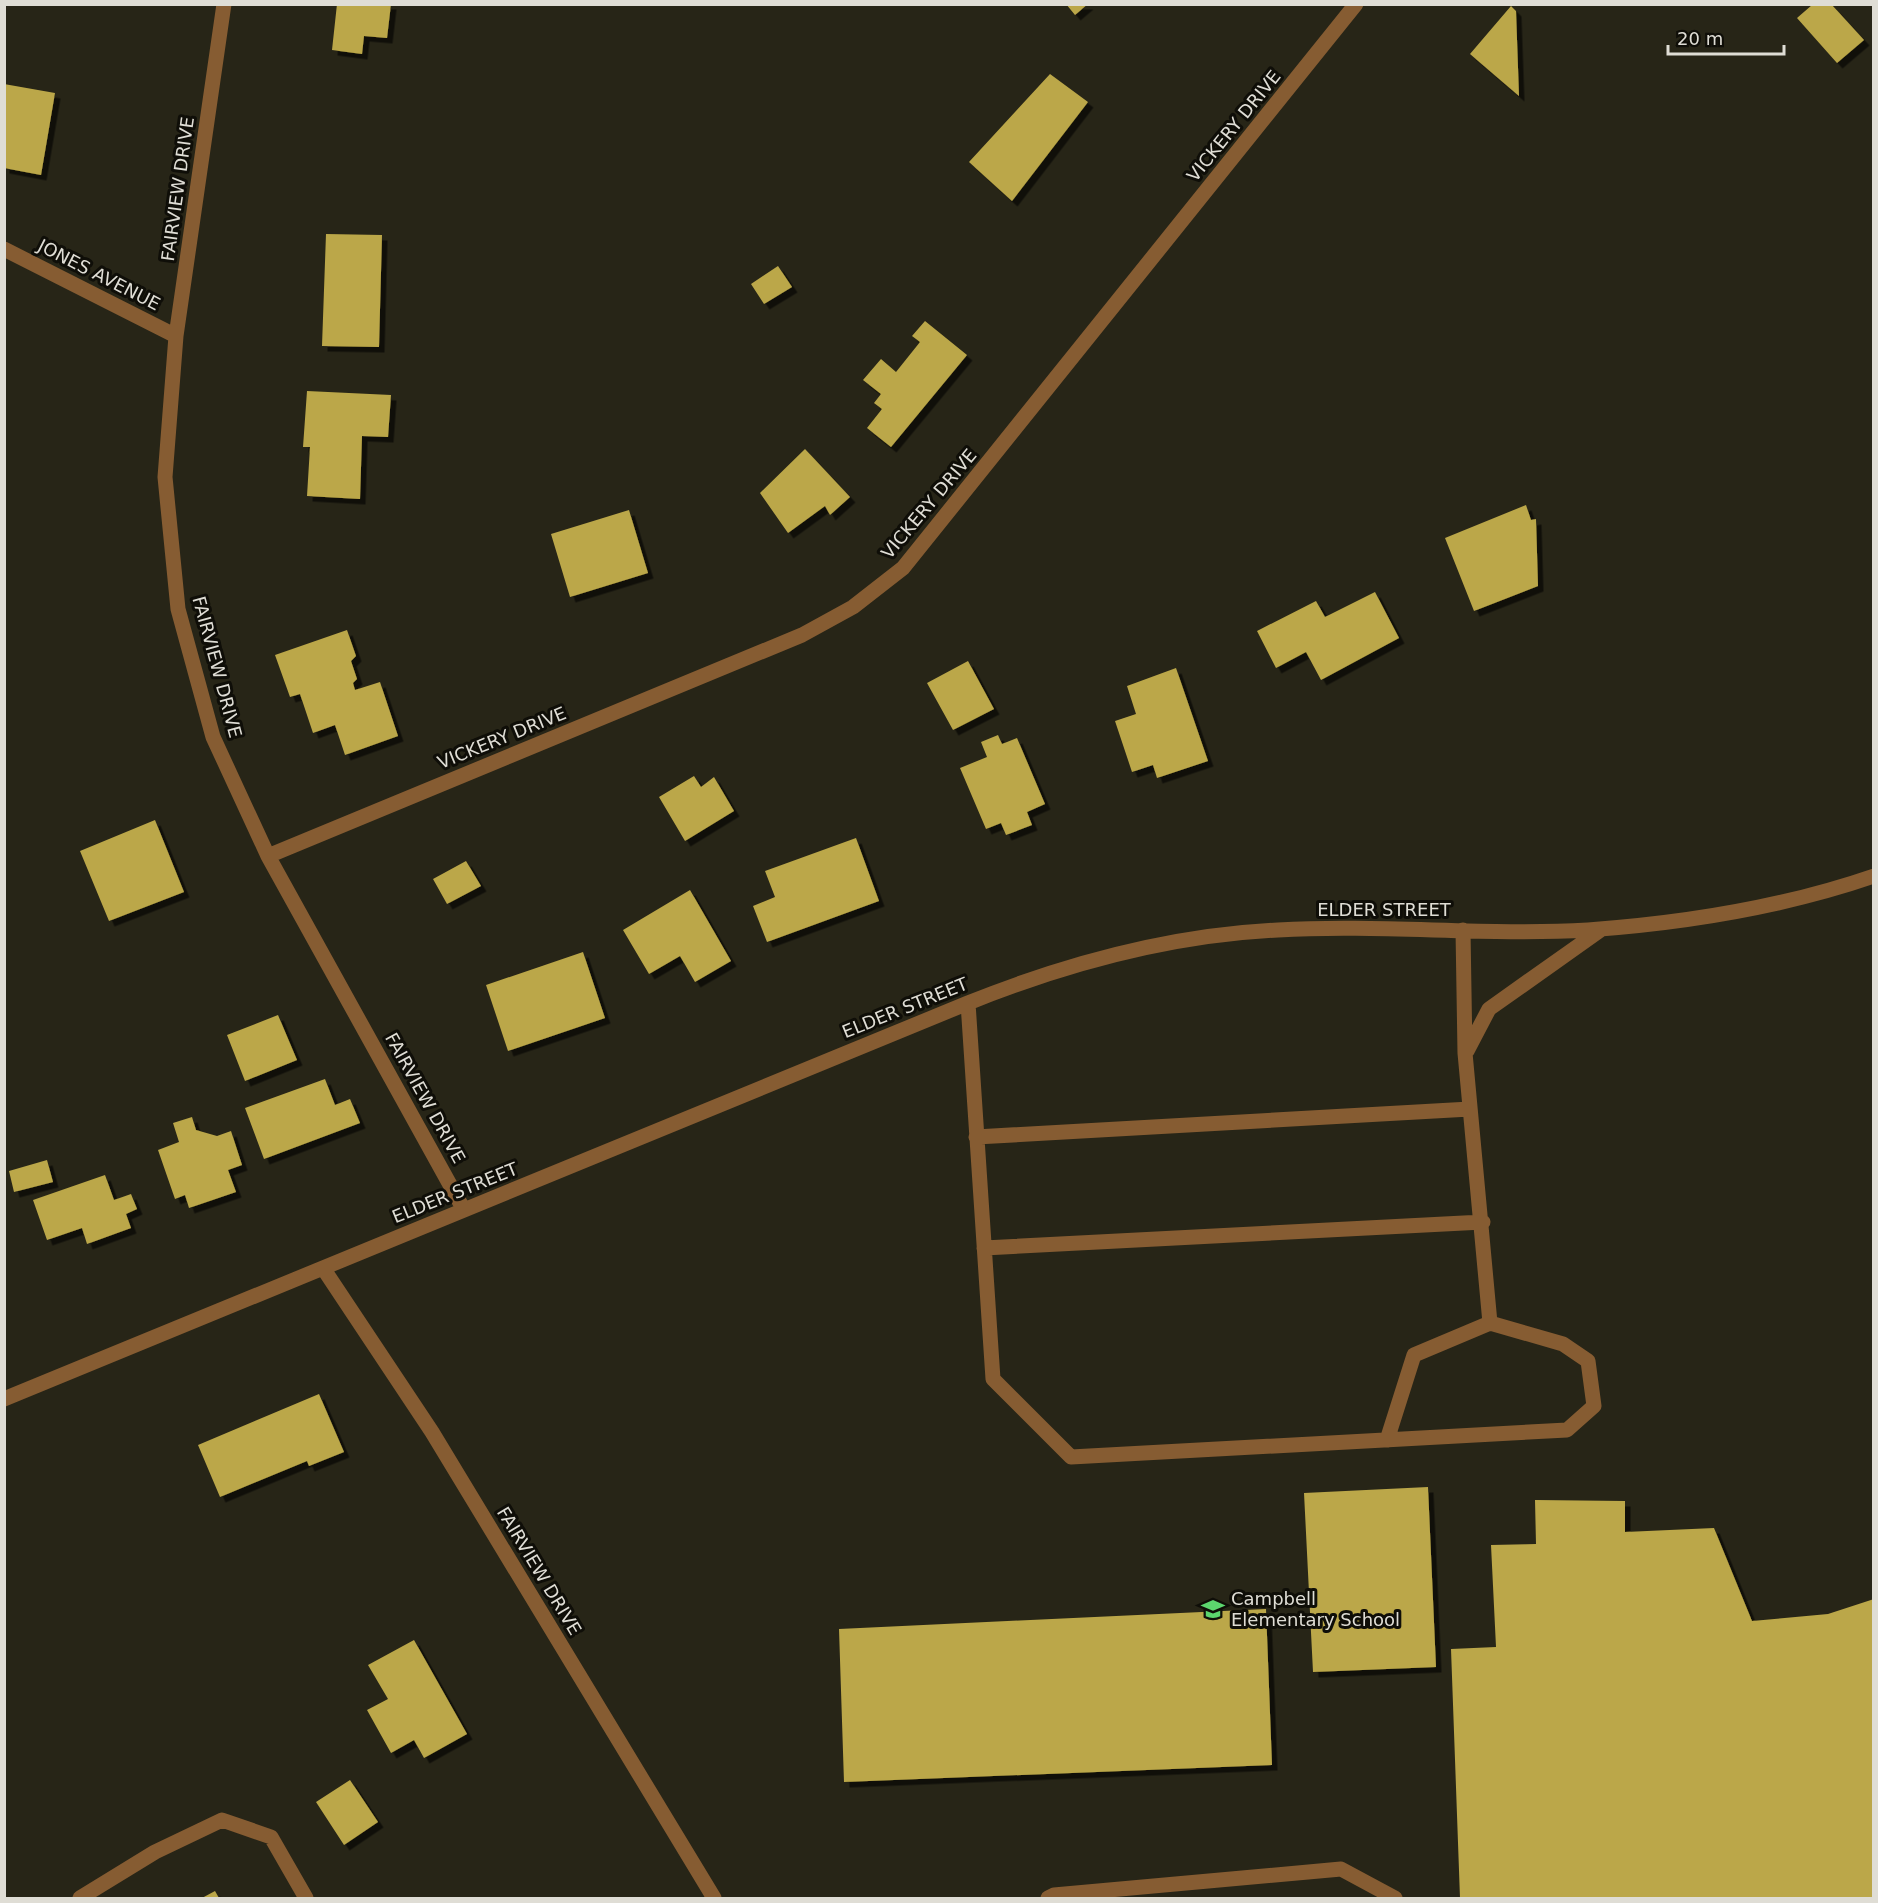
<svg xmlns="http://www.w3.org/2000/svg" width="1878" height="1903" font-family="'DejaVu Sans',sans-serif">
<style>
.building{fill:#bba748;filter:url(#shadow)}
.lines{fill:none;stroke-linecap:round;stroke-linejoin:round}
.minor{stroke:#865c32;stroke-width:15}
.labels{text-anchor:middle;stroke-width:6;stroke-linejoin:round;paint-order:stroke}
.street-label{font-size:18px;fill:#dfddd5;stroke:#0f0e08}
.poi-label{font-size:18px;fill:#dfddd5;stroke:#0f0e08;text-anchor:start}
</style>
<defs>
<filter id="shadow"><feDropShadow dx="5.5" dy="5.5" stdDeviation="0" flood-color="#0009"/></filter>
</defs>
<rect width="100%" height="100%" fill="#272517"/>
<path class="building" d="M337,4h54l-4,34 -23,-2 -2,18 -30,-4z
M1066,4h22l-13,11z
M1812,5h20l32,35 -27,23 -40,-45z
M1511,6l5,5 3,85 -49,-42z
M1050,74l38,28 -76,99 -43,-39z
M4,84l51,9 -14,82 -37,-7z
M326,234l56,1 -3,112 -57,-1z
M778,266l14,21 -28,17 -13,-20z
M925,321l42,34 -76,92 -24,-19 15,-19 -8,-6 7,-9 -18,-14 18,-21 15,13 24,-30 -8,-6z
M307,391l84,4 -3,42 -26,-1 -2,63 -53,-3 3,-49h-7z
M805,449l45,48 -20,18 -5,-9 -37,27 -28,-40z
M1526,505l5,15 5,-1 2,67 -64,25 -29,-73z
M629,510l19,63 -78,24 -19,-63z
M1375,592l24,46 -78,42 -15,-28 -30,16 -19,-37 59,-30 9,16z
M347,630l9,26 -5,5 6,18 -4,4 2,7 25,-8 18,54 -53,19 -10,-30 -22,8 -13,-39 -10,3 -15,-42z
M968,661l26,48 -41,21 -26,-47z
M1176,668l32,93 -51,17 -4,-13 -21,7 -17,-51 21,-7 -9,-28z
M998,735l4,9 15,-6 28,66 -18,8 5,13 -26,10 -5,-12 -15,6 -26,-61 27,-11 -6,-15z
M694,776l7,11 13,-10 20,34 -49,30 -26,-44z
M155,820l29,72 -75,29 -29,-70z
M856,838l23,63 -112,41 -14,-36 22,-9 -10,-26z
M466,861l15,25 -34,18 -14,-25z
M690,890l41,71 -36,21 -15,-26 -31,18 -26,-44z
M583,952l22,66 -97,33 -22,-66z
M278,1015l19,45 -52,21 -18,-46z
M325,1079l10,26 15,-6 10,24 -96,36 -19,-51z
M192,1117l4,13 21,6 14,-5 11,34 -14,5 8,22 -47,16 -4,-13 -10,4 -17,-49 21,-8 -6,-19z
M47,1160l6,22 -39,10 -5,-21z
M105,1175l9,25 17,-6 6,15 -11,5 5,14 -44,16 -5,-16 -35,12 -14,-40z
M319,1394l25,58 -35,14 -2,-5 -87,36 -22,-52z
M1428,1487l8,180 -123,5 -9,-179z
M1535,1500l90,1v31l89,-4 38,93 76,-7 46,-15v299h-414l-9,-249 45,-2 -5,-102 45,-1z
M1266,1609l6,156 -428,17 -5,-153z
M414,1640l53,94 -43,24 -10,-18 -23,13 -24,-43 21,-11 -20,-34z
M350,1780l28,42 -34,23 -28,-43z
M215,1891l4,7h-17z"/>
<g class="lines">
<path class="minor" d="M224,4l-48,332 -11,141 13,132 35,128 55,119 196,354
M4,249l172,87
M268,856l534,-221 51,-28 50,-39 453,-564
M968,1003l25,376 78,78 496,-27 27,-24 -6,-45 -25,-17 -73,-21 -25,-270 -2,-123
M1467,1051l22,-42 113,-80
M976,1137l494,-28
M984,1248l499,-26
M323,1268l109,164 282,466
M4,1399l964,-396c97,-39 205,-68 310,-73 103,-6 207,6 310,0 97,-7 193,-22 286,-54
M1387,1440l27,-85 76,-32
M80,1898l75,-46 67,-32 49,17 35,61
M1048,1898l6,-3 287,-26 54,29"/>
</g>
<defs>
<g id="school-bare" transform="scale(1.8)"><path d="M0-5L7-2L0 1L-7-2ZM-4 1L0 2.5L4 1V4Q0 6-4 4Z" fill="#5cd56d" stroke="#0f0e08" stroke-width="2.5" paint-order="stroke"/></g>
</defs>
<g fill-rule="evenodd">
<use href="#school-bare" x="1213" y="1609"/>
</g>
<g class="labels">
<g class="street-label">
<text transform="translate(1234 126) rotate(-51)" y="6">VICKERY DRIVE</text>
<text transform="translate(178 189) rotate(-82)" y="6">FAIRVIEW DRIVE</text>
<text transform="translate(99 275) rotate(27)" y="6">JONES AVENUE</text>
<text transform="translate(929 504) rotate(-50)" y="6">VICKERY DRIVE</text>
<text transform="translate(217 667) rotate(75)" y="6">FAIRVIEW DRIVE</text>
<text transform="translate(502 738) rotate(-22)" y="6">VICKERY DRIVE</text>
<text x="1384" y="916">ELDER STREET</text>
<text transform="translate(905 1008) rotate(-22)" y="6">ELDER STREET</text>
<text transform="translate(425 1098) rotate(61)" y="6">FAIRVIEW DRIVE</text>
<text transform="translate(455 1193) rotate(-22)" y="6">ELDER STREET</text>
<text transform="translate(539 1571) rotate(59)" y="6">FAIRVIEW DRIVE</text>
</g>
<g class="poi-label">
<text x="1231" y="1605">Campbell<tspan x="1231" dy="21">Elementary School</tspan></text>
</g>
</g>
<rect width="1878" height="1903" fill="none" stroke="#dfddd5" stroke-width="12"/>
<path d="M1668 45v9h116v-9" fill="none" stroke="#dfddd5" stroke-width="3"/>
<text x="1677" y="45" font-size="18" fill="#dfddd5" stroke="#0f0e08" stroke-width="4.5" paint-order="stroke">20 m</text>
</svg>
